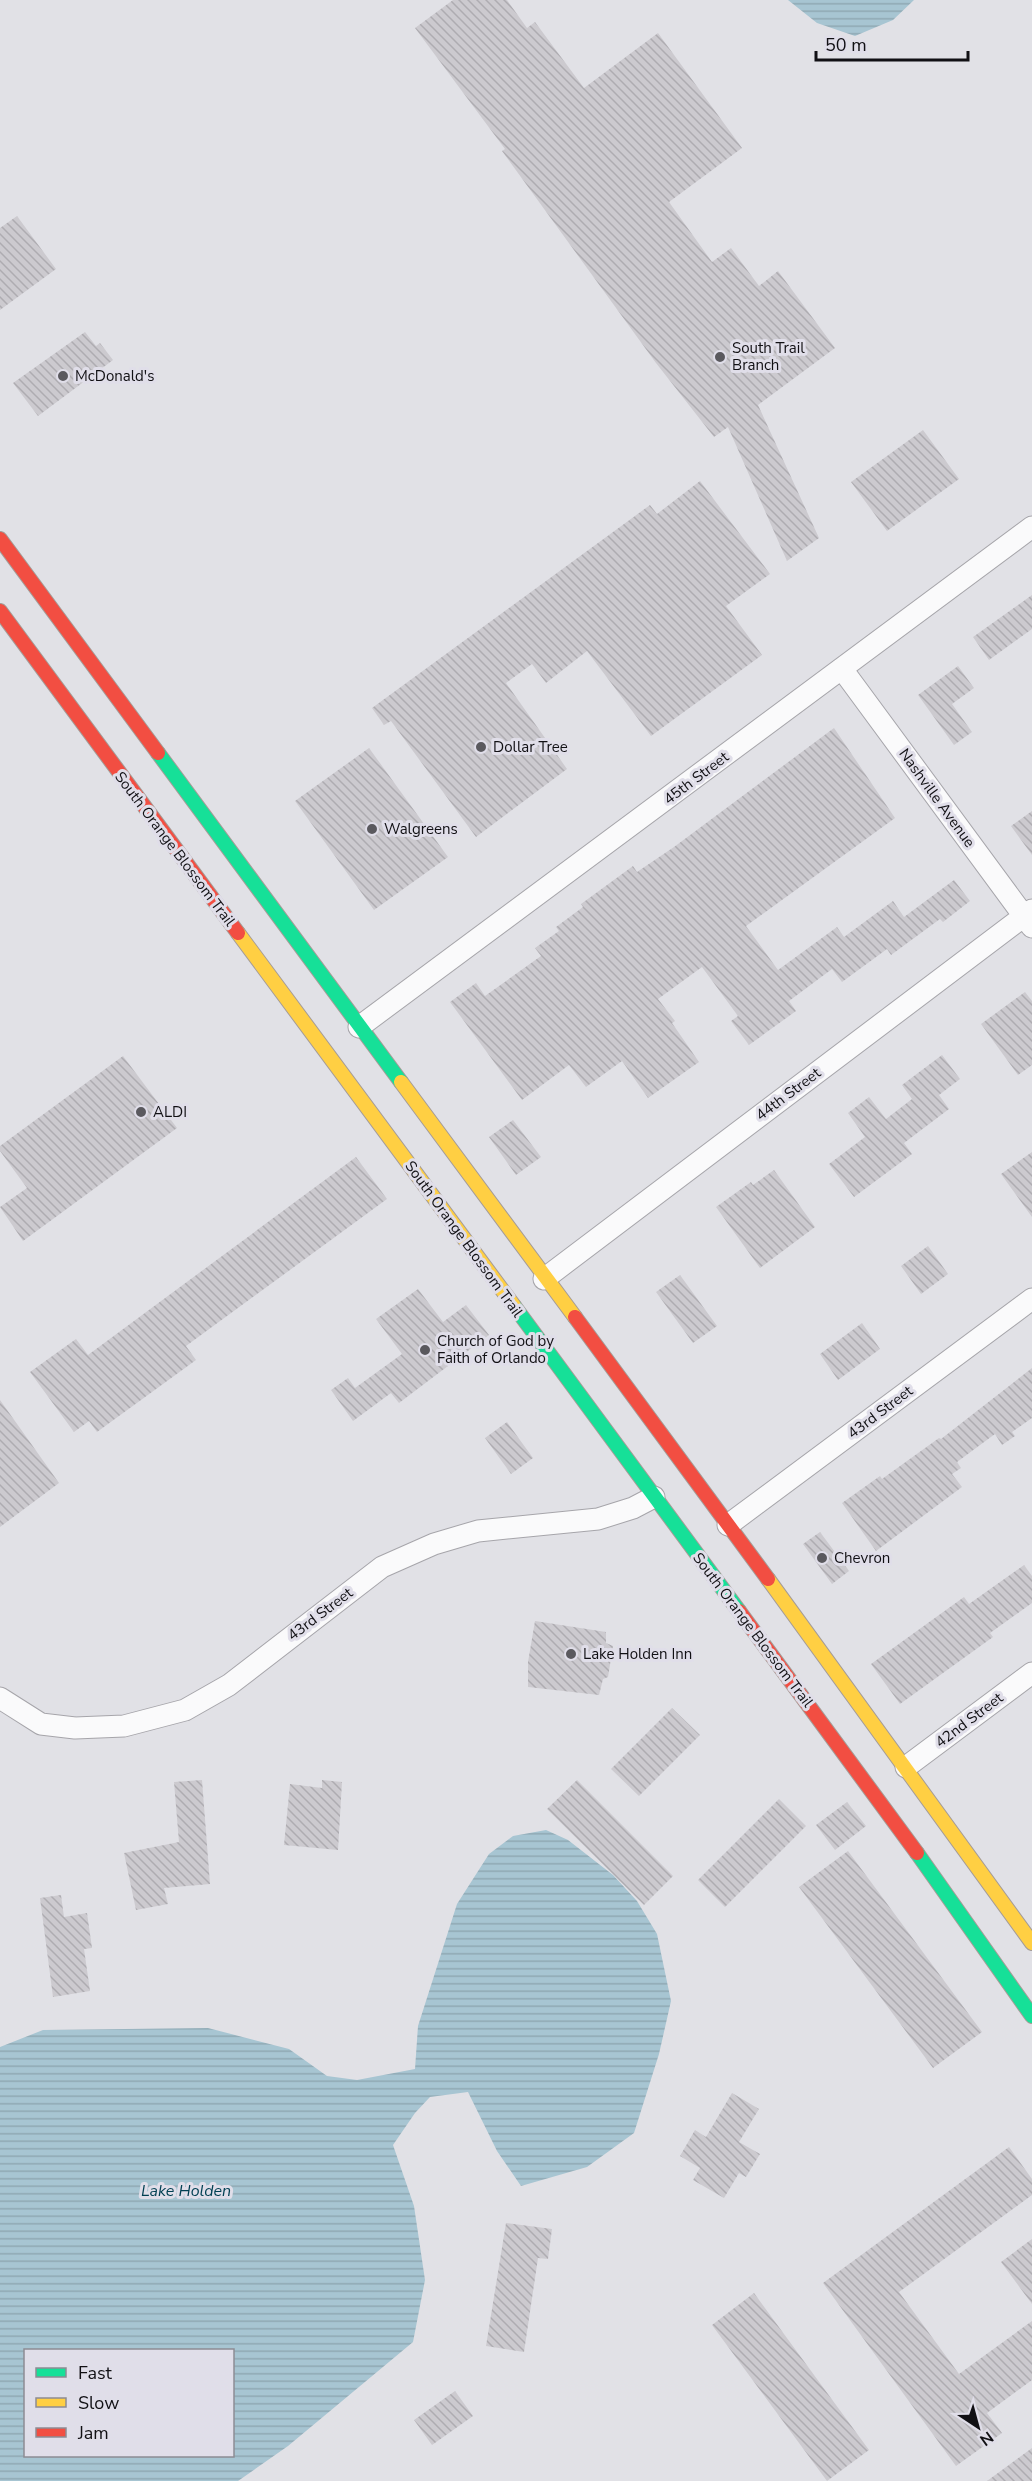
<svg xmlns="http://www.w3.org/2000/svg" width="1032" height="2481" font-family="'Nunito Sans',sans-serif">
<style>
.water{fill:url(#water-rules);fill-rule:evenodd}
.building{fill:url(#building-back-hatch)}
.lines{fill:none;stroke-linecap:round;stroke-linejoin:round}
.street-casing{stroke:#a6a5aa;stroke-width:23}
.fast-casing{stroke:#a59c97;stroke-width:16}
.slow-casing{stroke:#a59c97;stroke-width:16}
.jam-casing{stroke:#a59c97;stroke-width:16}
.street{stroke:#fafafb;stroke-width:21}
.fast{stroke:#16e098;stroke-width:14}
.slow{stroke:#ffcf43;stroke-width:14}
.jam{stroke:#f24e42;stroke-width:14}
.poi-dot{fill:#5a595e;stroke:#e0dee9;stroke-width:2}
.labels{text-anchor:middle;stroke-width:6;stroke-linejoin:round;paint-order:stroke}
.poi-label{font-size:15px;fill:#111014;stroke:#e0dee9;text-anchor:start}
.street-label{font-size:15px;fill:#111014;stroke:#e0dee9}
.water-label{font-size:16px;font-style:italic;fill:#003f52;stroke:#e0dee9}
</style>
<defs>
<pattern id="water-rules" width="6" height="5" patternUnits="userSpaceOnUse" patternTransform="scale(1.5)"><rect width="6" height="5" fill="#a7c5d2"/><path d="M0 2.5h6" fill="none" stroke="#8fa8b3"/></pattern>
<pattern id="building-back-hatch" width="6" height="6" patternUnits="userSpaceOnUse" patternTransform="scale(1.5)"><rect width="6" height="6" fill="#cccacf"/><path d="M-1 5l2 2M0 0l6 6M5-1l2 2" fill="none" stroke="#aeacb1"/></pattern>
</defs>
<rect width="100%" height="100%" fill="#e1e1e6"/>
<path class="water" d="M788,0h126l-21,20 -38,16 -38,-13z
M546,1830l22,10 45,35 24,26 20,33 14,67 -12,53 -25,79 -47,34 -66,19 -24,-35 -29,-59 -38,5 -15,16 -22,32 21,61 11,74 -12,62 -125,104 -50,35h-238v-434l43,-17 165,-2 81,21 38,27 30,4 58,-11 3,-43 39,-122 32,-50 24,-18zM232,2350v106h-206v-106z"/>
<path class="building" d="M453,0h54l20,28 8,-6 49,66 74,-55 84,115 -73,54 43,60 19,-14 28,38 19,-15 57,77 -77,57 61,133 -32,23 -59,-134 -14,10 -58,-74 -154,-212 3,-2 -90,-121z
M17,216l39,53 -56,41v-82z
M85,332l11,14 4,-3 13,17 -75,56 -25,-33z
M923,430l36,49 -72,52 -36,-49z
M700,481l70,93 -44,32 36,49 -111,81 -64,-85 -41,32 -14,-19 -26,19 61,86 -91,68 -85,-116 -7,4 -12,-17 278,-203 7,9z
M1032,595v34l-43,31 -16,-23z
M958,666l16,22 -22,16 20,28 -18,13 -36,-50z
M834,728l61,90 -149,108 32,44 59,-43 7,10 49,-36 11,16 50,-37 16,21 -27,21 -3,-3 -49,36 -4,-6 -45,33 -10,-13 -43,32 7,10 -47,34 -18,-24 7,-5 -36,-49 -44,32 17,22 -3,2 27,39 -51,36 -26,-37 -36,26 -17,-22 -47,35 -72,-98 26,-19 9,13 56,-40 -6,-8 24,-17 -3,-4 27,-20 -2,-3 52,-38 4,6 37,-25z
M369,748l79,109 -74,53 -79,-109z
M1032,811v44l-21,-29z
M1025,992l7,9v64l-14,10 -37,-51z
M942,1055l18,24 -21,16 10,14 -45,34 8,11 -58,43 -25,-33 36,-27 -17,-24 21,-16 17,22 26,-20 -10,-14z
M123,1056l54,72 -154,113 -23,-34 27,-19 -27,-37v-5z
M513,1120l28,37 -25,18 -27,-38z
M1032,1152v65l-31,-43z
M356,1157l31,42 -201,147 10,14 -99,72 -8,-11 -15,11 -44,-60 46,-33 12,16z
M774,1170l41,57 -55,41 -44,-61 35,-25 2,3z
M928,1246l20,28 -27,20 -20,-28z
M680,1275l37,51 -24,17 -37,-51z
M418,1289l25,33 23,-17 23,30 -90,68 -8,-10 -38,28 -22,-31 17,-12 7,10 47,-34 -26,-35z
M862,1323l18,26 -42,31 -18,-26z
M1032,1368v50l-20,14 3,4 -13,9 -7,-11 -38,28 4,6 -9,6 10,13 -86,64 -34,-48 38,-27 2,3 57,-41 2,1z
M0,1400l59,83 -59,44z
M507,1422l26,36 -22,16 -26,-36z
M820,1532l29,39 -17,13 -29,-40z
M1024,1565l8,11v27l-42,30 3,4 -93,67 -29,-40 93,-67 5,7z
M535,1621l71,11v11l7,3 -5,31 -5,2 -4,16 -71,-8v-25z
M672,1708l28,27 -61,61 -28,-27z
M202,1780l8,104 -46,4 4,16 -32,6 -12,-57 55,-11 -5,-60z
M322,1780l20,2 -4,68 -54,-5 6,-61 32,4z
M577,1780l96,96 -29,29 -97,-96z
M779,1799l27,27 -81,81 -27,-27z
M847,1802l19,24 -31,24 -19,-25z
M848,1851l134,181 -49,36 -134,-181z
M61,1895l3,22 23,-4 5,35 -8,1 6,42 -37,6 -13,-99z
M732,2093l27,16 -20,33 21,12 -14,23 -7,-4 -15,25 -31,-18 7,-12 -20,-12 15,-26 11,7z
M1009,2147l23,32v16l-133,97 60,82 73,-53v59l-45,33 15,20 -46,33 -133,-183z
M506,2223l46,6 -4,30 -10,-1 -14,94 -38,-6z
M1032,2239v65l-31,-42z
M754,2293l115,157 -42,31 -115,-156z
M455,2391l18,25 -41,29 -18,-25z
M1032,2448v33h-45z"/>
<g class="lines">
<g class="street-casing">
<path id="street" d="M842,669l190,258
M359,1027l673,-500
M544,1279l488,-369
M728,1525l304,-226
M0,1698l41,26 34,4 49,-2 61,-16 44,-25 153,-118 52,-23 44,-13 120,-12 35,-11 21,-11
M906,1767l126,-94"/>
</g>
<g class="fast-casing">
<path id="fast" d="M158,753l243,329
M514,1306l225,305
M917,1853l115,163"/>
</g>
<g class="slow-casing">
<path id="slow" d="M238,933l276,373
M401,1082l174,235
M768,1579l264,364"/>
</g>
<g class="jam-casing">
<path id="jam" d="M0,539l158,214
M0,611l238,322
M575,1317l193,262
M739,1611l178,242"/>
</g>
<use href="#street" class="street"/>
<use href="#fast" class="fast"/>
<use href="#slow" class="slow"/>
<use href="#jam" class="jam"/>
</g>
<g class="poi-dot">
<circle cx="720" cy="357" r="6"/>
<circle cx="63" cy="376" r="6"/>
<circle cx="481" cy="747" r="6"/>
<circle cx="372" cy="829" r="6"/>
<circle cx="141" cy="1112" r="6"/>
<circle cx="425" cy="1350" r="6"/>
<circle cx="822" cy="1558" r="6"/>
<circle cx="571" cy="1654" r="6"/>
</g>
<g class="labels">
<g class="poi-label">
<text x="732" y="353">South Trail<tspan x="732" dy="17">Branch</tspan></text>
<text x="75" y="381">McDonald's</text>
<text x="493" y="752">Dollar Tree</text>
<text x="384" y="834">Walgreens</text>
<text x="153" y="1117">ALDI</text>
<text x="437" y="1346">Church of God by<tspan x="437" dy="17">Faith of Orlando</tspan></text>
<text x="834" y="1563">Chevron</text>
<text x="583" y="1659">Lake Holden Inn</text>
</g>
<g class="street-label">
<text transform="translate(696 778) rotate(-37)" y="5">45th Street</text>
<text transform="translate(937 798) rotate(54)" y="5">Nashville Avenue</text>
<text transform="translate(175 849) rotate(53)" y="5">South Orange Blossom Trail</text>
<text transform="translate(788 1094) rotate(-37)" y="5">44th Street</text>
<text transform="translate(464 1239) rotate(54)" y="5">South Orange Blossom Trail</text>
<text transform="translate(880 1412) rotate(-37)" y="5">43rd Street</text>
<text transform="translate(320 1614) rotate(-37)" y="5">43rd Street</text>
<text transform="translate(753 1630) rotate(53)" y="5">South Orange Blossom Trail</text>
<text transform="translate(969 1720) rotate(-37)" y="5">42nd Street</text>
</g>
<g class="water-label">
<text x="186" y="2196">Lake Holden</text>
</g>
</g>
<rect x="24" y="2349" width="210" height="108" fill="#e0dee9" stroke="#8d8c94" stroke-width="1.5"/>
<rect x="36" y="2368" width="30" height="9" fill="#16e098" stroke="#8d8c94" stroke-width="1.5"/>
<text x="78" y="2379" font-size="18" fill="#111014">Fast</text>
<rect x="36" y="2398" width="30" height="9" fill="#ffcf43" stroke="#8d8c94" stroke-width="1.5"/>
<text x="78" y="2409" font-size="18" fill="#111014">Slow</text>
<rect x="36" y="2428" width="30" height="9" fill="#f24e42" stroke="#8d8c94" stroke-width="1.5"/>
<text x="78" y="2439" font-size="18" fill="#111014">Jam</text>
<g transform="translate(978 2427) rotate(144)" stroke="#e0dee9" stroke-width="4.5" paint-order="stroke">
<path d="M0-4.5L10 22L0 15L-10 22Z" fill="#111014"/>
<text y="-9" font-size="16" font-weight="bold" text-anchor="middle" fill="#111014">N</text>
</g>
<path d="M816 51v9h152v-9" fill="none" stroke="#111014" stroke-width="3"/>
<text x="825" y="51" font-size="18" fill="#111014" stroke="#e0dee9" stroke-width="4.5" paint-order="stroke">50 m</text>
</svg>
